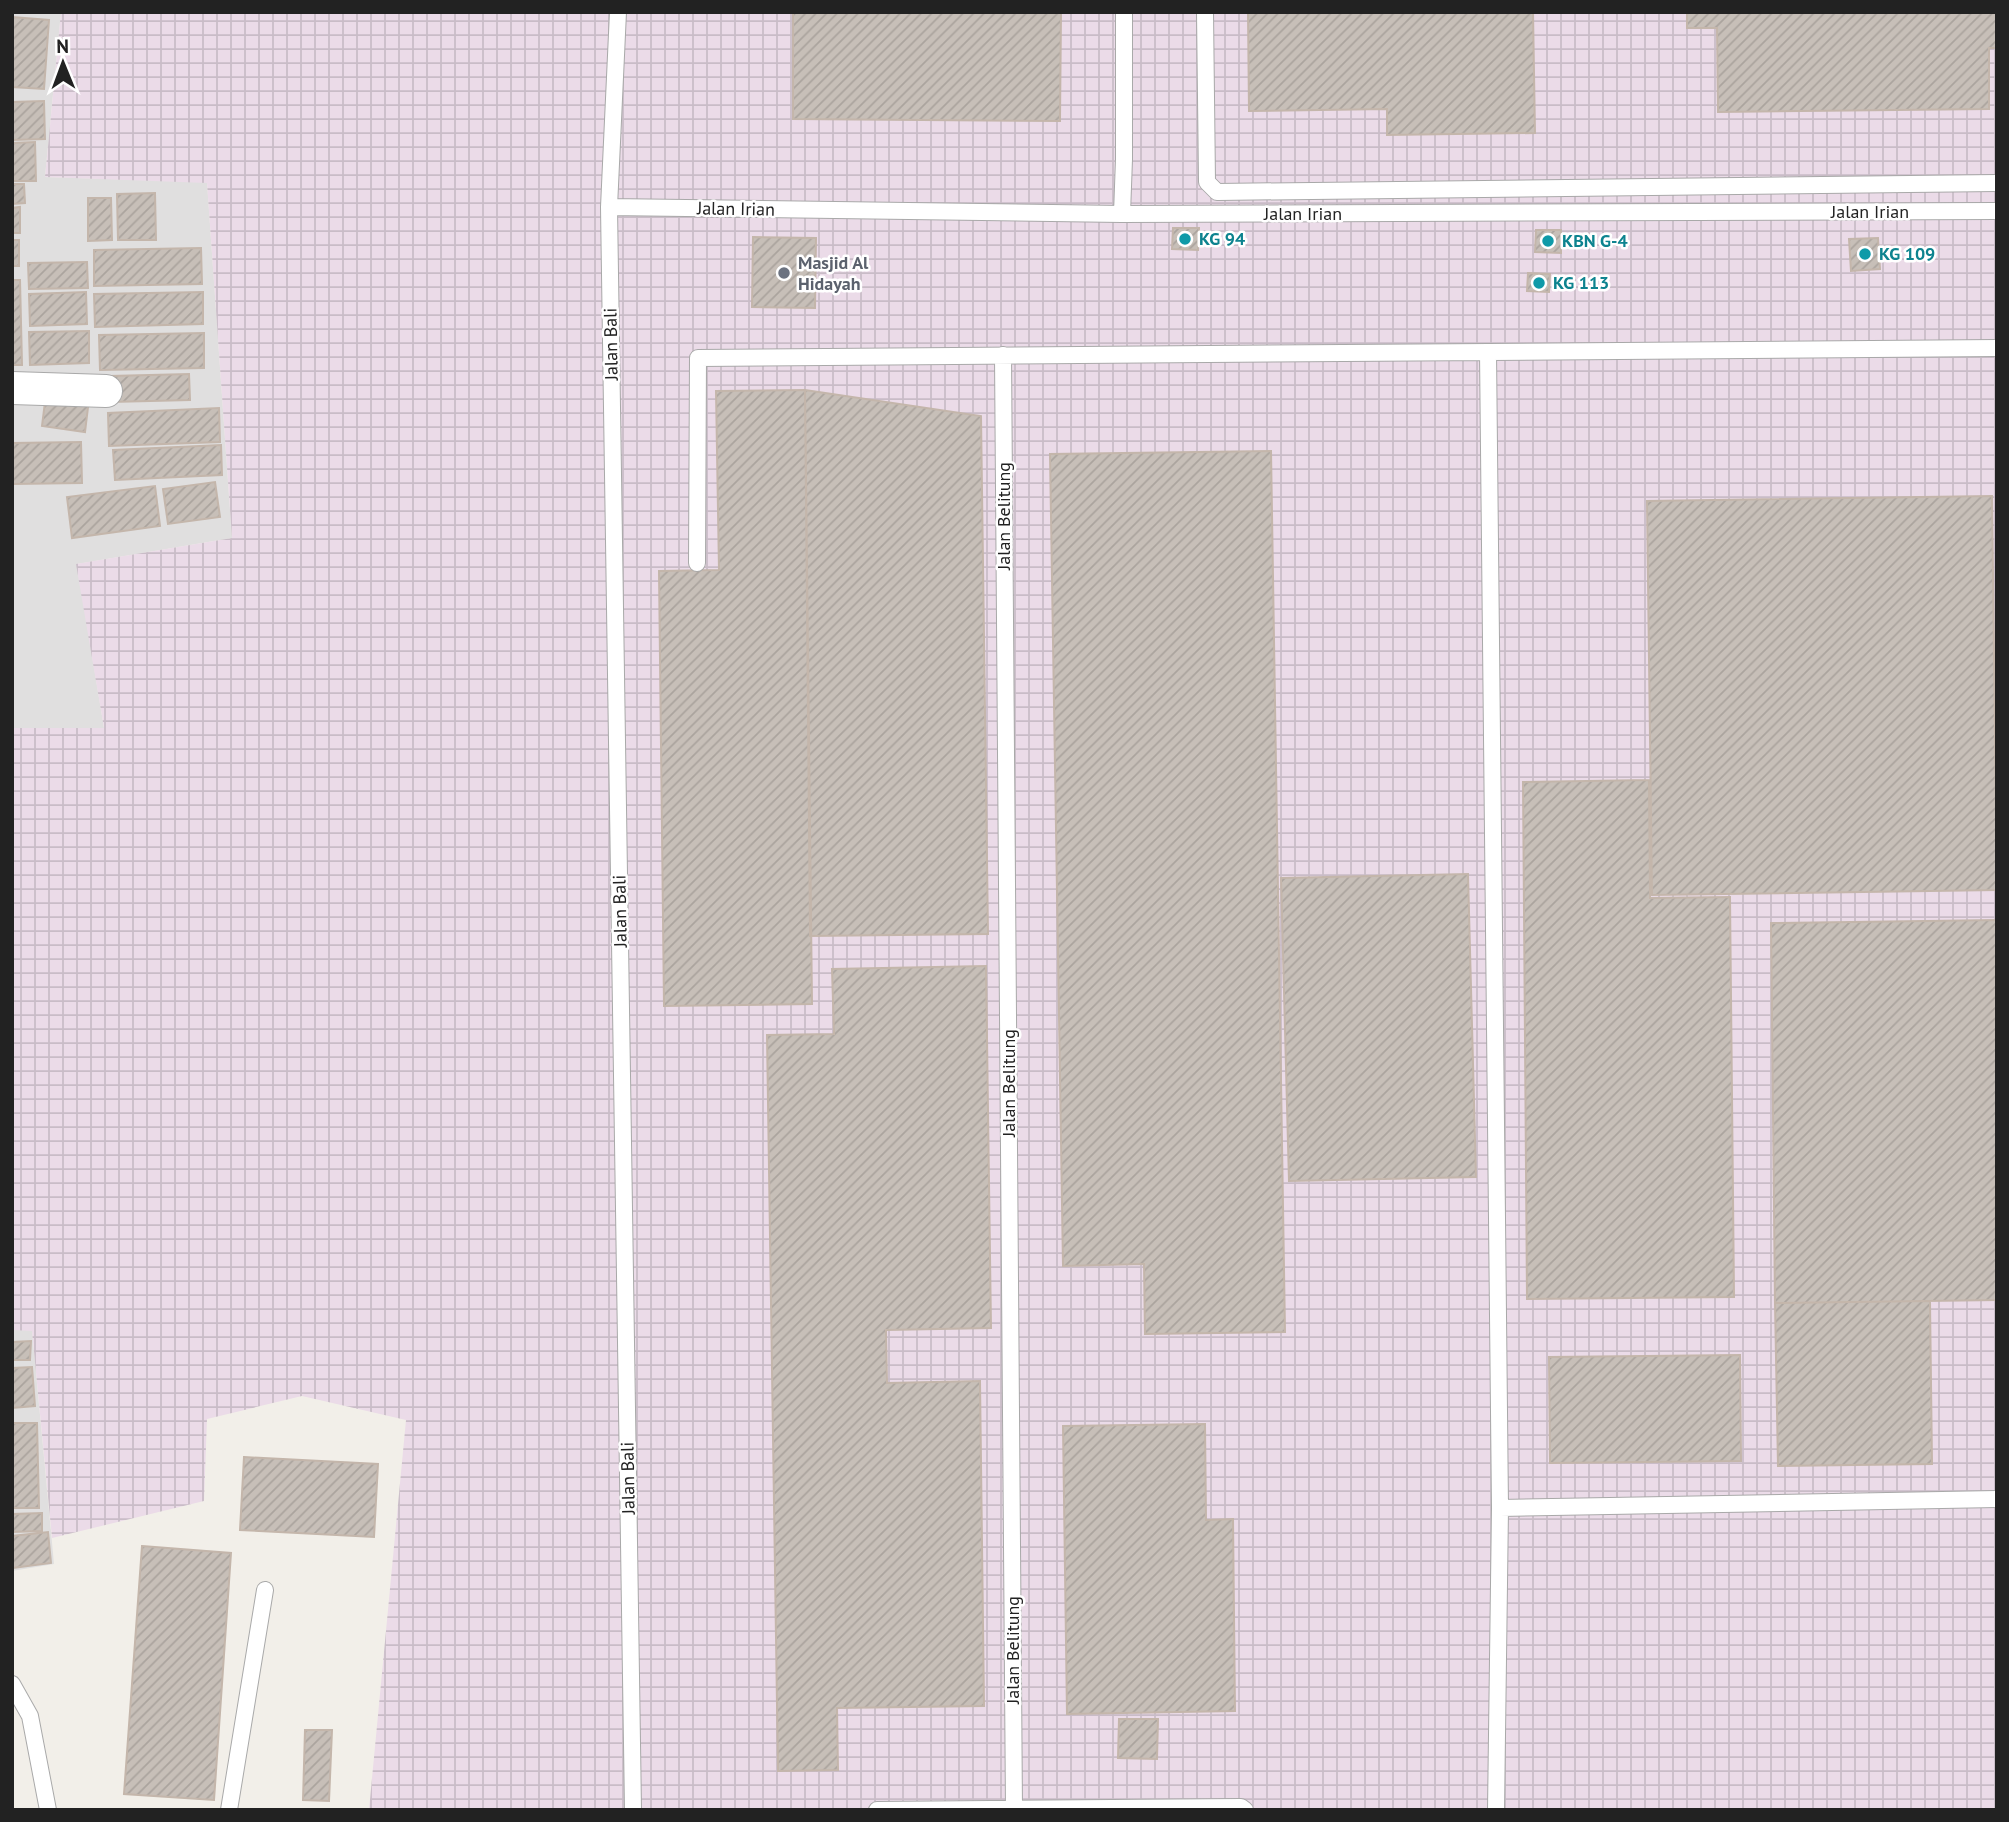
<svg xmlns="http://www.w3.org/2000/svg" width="2009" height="1822" font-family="'PT Sans',sans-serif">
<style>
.residential{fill:#e0dfdf}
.industrial{fill:url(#industrial-grid)}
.building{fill:url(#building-hatch);stroke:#c4b6ab;stroke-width:2}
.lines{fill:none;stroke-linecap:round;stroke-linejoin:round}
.service-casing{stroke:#a9a9a9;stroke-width:18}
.minor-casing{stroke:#a9a9a9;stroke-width:34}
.service{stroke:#fff;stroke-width:16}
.minor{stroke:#fff;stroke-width:32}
.culture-dot{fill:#0f9aa8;stroke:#fff;stroke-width:2.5}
.worship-dot{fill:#6b7280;stroke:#fff;stroke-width:2.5}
.labels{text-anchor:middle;stroke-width:5;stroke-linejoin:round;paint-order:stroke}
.street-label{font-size:18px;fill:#222;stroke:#fff}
.culture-label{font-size:18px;font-weight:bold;fill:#0d838f;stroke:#fff;text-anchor:start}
.worship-label{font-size:18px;font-weight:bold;fill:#5b616d;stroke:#fff;text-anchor:start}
</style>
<defs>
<pattern id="industrial-grid" width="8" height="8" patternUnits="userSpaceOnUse" patternTransform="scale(1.75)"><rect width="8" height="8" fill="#ebdbe8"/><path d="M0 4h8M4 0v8" fill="none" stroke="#c9bcc7"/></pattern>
<pattern id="building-hatch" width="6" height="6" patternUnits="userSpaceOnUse" patternTransform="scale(1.75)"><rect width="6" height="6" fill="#c7bfb8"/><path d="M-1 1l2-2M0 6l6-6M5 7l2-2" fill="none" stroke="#aba49e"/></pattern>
</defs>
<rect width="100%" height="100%" fill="#f2efe9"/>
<path class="residential" d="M12,12h49l-16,165 162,5 25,356 -155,26 27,164h-92z
M12,1330h20l22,234 -42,7z"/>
<path class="industrial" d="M61,12h1936v1798h-1628l37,-390 -104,-24 -95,23 -3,82 -152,37 -20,-207 -20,-1v-602h92l-28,-164 156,-26 -25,-355 -162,-6z"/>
<path class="building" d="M793,12h268l-1,109 -267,-2z
M1248,12h285l2,121 -148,2v-26l-138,2z
M1687,12h310v36h-8v61l-271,3 -1,-84h-30z
M12,17l37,3 -5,69 -32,-2z
M44,101l1,38 -33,1v-38z
M35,142l1,39h-24v-38z
M12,184h12l1,19 -13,1z
M155,193l1,47h-38l-1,-46z
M88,198h23l1,42 -24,1z
M20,207v26h-8v-25z
M1173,228h26l-1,22 -26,-1z
M1536,230h25v23l-26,-1z
M753,237l63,1 -1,70 -63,-1z
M1878,238l2,31 -29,2 -2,-32z
M12,240h7v26h-7z
M201,248l1,36 -108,2v-36z
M87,262l1,26 -59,1 -1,-26z
M1528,273l22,1 -1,18 -22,-1z
M12,280h8l2,85h-10z
M86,292l1,32 -57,2 -1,-32z
M203,292v32l-108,3 -1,-33z
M89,331v32l-59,2 -1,-33z
M204,333v35l-104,2 -1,-35z
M189,374l1,26 -79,2 -1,-26z
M805,390l176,26 7,518 -178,2z
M805,390l7,614 -148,2 -5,-435 60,-1 -3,-179z
M46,394l43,5 -4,33 -43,-6z
M219,408l1,34 -111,4 -1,-33z
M81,442l1,41 -70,1v-41z
M221,445l1,30 -107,5 -2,-30z
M1271,451l14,881 -140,2 -1,-70 -81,2 -13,-812z
M215,482l5,35 -52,7 -5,-35z
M155,486l5,40 -88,12 -5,-41z
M1992,496l5,394 -345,5 -5,-394z
M1649,780l1,118 80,-1 4,400 -207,2 -4,-517z
M1468,874l8,303 -187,4 -8,-303z
M1997,920v380l-222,3 -4,-380z
M986,966l5,362 -105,2 1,53 93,-2 4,325 -147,2 1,62 -60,1 -11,-736 67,-1 -2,-65z
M1930,1301l2,163 -154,2 -3,-163z
M31,1341l-1,19h-18v-18z
M1740,1355l1,106 -191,2 -1,-106z
M32,1367l3,39 -23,2v-40z
M12,1423h25l2,85h-27z
M1205,1424l1,96 27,-1 2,192 -168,3 -4,-288z
M244,1457l134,7 -4,73 -134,-7z
M42,1513v18l-30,1v-18z
M48,1532l3,31 -39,5v-32z
M142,1546l89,7 -17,247 -90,-6z
M1119,1719h39l-1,40 -39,-1z
M305,1730h27l-3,71 -26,-1z"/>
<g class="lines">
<g class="service-casing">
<path id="service" d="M618,12l-9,195 24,1603
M1205,12l2,170 10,10 780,-9
M609,207l513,7 875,-3
M1122,214l2,-55v-147
M1488,352l12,1156 -4,302
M1003,355l11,1455
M697,563l1,-205 1299,-10
M1500,1508l497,-9
M12,1684l18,32 18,94
M229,1810l36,-220
M877,1810l364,-3 4,3"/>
</g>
<g class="minor-casing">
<path id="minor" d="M12,388l94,3"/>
</g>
<use href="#service" class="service"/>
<use href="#minor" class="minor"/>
</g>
<g class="culture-dot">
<circle cx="1185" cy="239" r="7"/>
<circle cx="1548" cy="241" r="7"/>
<circle cx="1865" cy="254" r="7"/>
<circle cx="1539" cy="283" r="7"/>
</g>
<circle class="worship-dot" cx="784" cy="273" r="7"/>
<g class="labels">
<g class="street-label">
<text transform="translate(736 209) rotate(1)" y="6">Jalan Irian</text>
<text x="1870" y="218">Jalan Irian</text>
<text x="1303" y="220">Jalan Irian</text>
<text transform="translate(611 344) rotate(-91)" y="6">Jalan Bali</text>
<text transform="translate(1004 516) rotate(-90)" y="6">Jalan Belitung</text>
<text transform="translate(620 911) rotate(-91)" y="6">Jalan Bali</text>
<text transform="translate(1009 1083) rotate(-90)" y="6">Jalan Belitung</text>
<text transform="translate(628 1478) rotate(-91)" y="6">Jalan Bali</text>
<text transform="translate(1013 1650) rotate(-90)" y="6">Jalan Belitung</text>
</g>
<g class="culture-label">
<text x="1199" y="245">KG 94</text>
<text x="1562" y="247">KBN G-4</text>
<text x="1879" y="260">KG 109</text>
<text x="1553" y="289">KG 113</text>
</g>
<g class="worship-label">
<text x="798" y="269">Masjid Al<tspan x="798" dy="21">Hidayah</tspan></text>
</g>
</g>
<rect width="2009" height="1822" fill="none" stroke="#222222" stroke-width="28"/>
<g transform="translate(63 63) rotate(359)" stroke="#ffffff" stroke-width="5" paint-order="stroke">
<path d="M0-5L12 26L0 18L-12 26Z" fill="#222222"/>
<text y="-10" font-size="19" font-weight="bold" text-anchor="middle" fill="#222222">N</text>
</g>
</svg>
